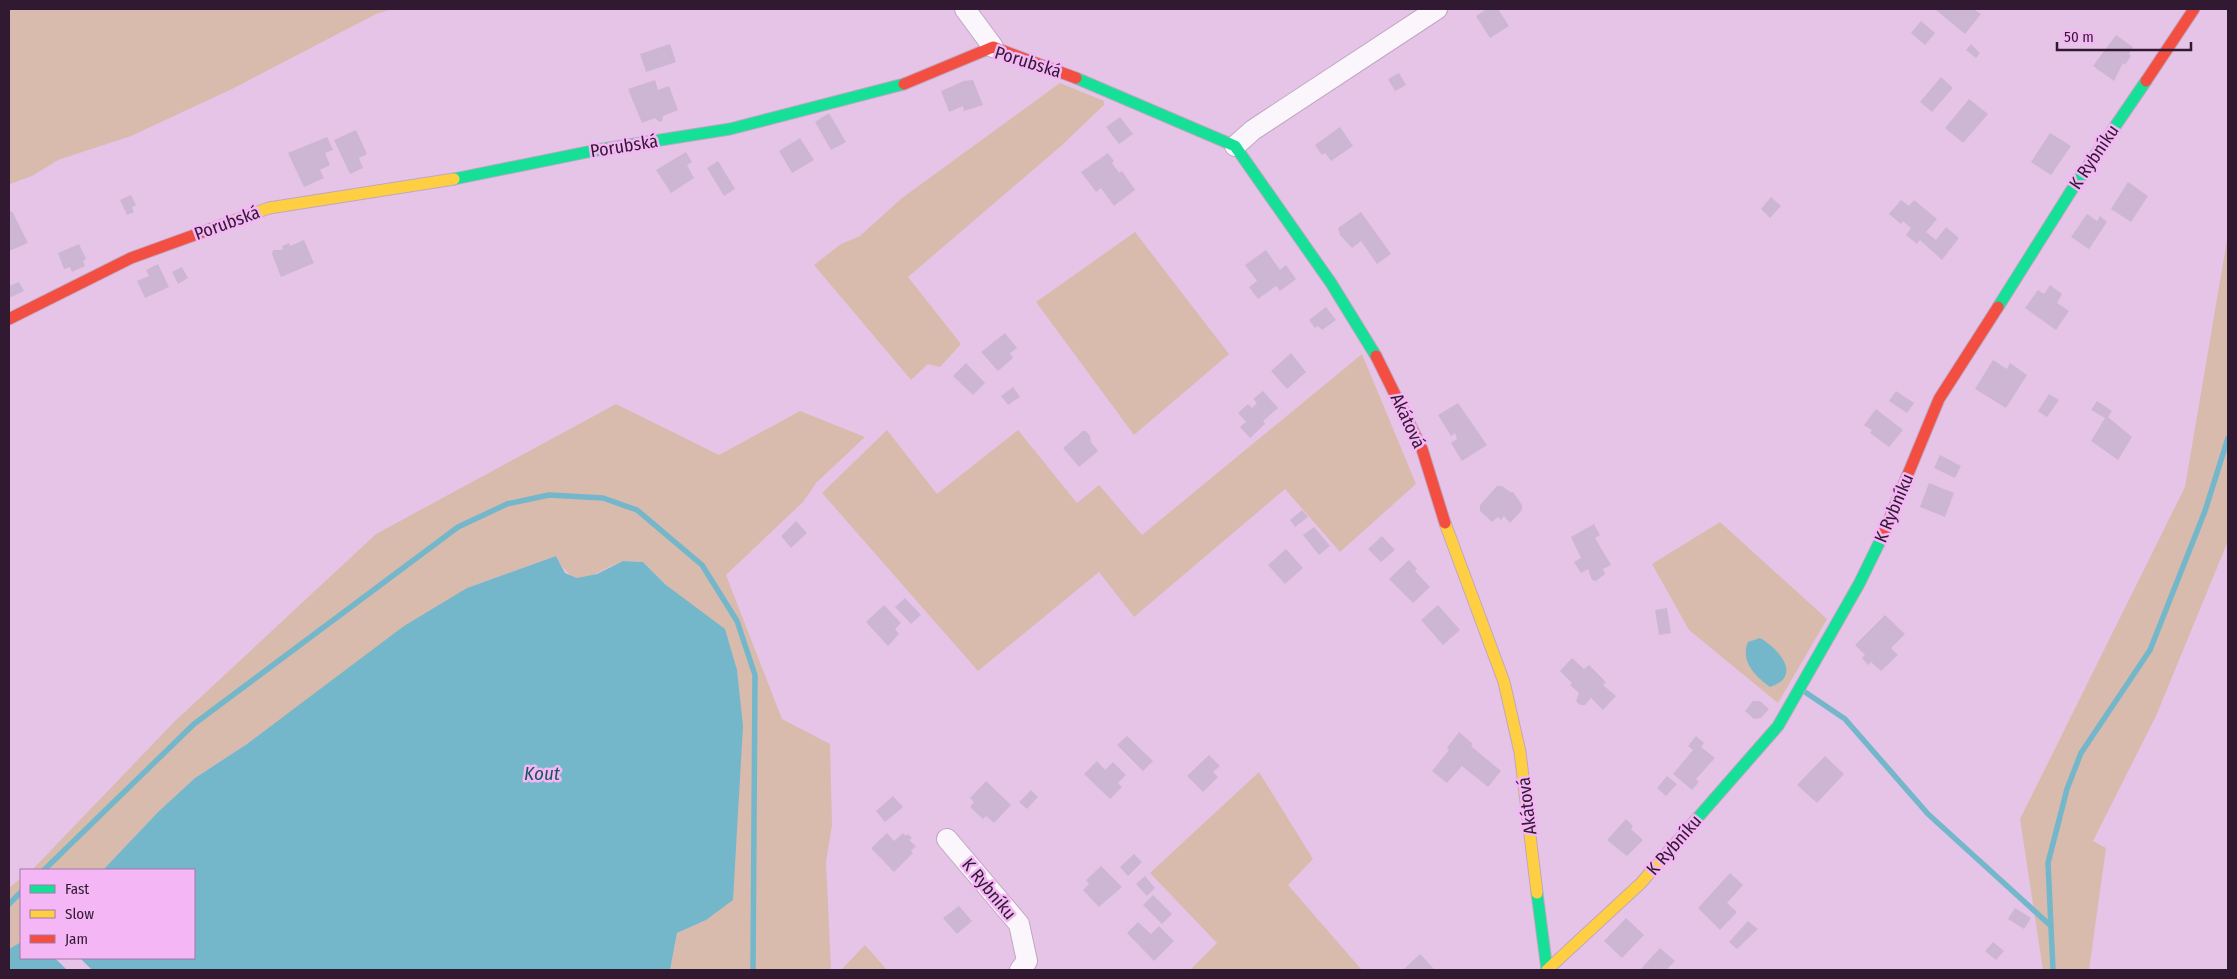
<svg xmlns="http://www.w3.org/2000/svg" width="2237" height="979" font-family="'Fira Sans Condensed',sans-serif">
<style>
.green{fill:#d8bbad}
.water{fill:#74b7ca}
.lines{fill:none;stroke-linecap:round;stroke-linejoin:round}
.stream{stroke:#74b7ca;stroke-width:5.5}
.building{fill:#ccb6d3}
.street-casing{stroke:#c1a6c1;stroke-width:22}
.fast-casing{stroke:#c1a6c1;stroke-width:13}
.slow-casing{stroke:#c1a6c1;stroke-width:13}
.jam-casing{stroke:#c1a6c1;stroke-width:13}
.street{stroke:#fbf6fb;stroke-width:20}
.fast{stroke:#16e098;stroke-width:11}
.slow{stroke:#ffcf43;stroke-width:11}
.jam{stroke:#f24e42;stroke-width:11}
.labels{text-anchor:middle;stroke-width:5;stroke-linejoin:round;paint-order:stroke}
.street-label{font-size:18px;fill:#301931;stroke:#f4b6f5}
.water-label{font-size:19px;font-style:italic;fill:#18565d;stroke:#f4b6f5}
</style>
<rect width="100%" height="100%" fill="#e6c4e7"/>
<path class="green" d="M9,9h382l-15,5 -144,75 -101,47 -73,24 -26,16 -22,8z
M1060,83l44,18v4l-43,41 -153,131 53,67 -21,23 -12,-3 -17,16 -97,-115 27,-21 19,-8 42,-38z
M1135,232l94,122 -95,81 -98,-133z
M2228,234v307l-72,175 -63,125 13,7 -17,122h-46l-23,-151 165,-332z
M1362,354l54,130 -76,68 -55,-63 -151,128 -35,-45 -121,99 -156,-178 65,-63 50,64 81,-64 59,73 22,-18 43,50z
M616,404l103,51 81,-44 65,26 -49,46 -13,19 -77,73 56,144 48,25 2,81 -6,37 5,108h-161l7,-37 29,-13 -40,-335 -23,-23c-7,0 -15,-2 -21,0 -30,9 -45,35 -66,-6l-89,32 -220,156 -52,34 -37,34 -55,58h-71l143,-149 201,-187z
M1720,522l107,97 -49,84 -89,-73 -37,-66z
M1259,772l54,87 -25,26 74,85h-172l27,-27 -67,-70z
M21,878v64l-12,7v-61z
M865,945l22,25h-46z"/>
<path class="water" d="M556,556l9,17 12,5 20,-4 26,-13 20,1 23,23 59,44 12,41 6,56 -10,174 -27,20 -29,13 -7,37h-578l-12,-12h114v-88h-91l55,-58 37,-34 52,-34 157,-118 63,-38z
M1760,638c19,11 43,38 10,49 -15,-11 -30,-26 -22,-45z
M21,942v16h34l12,12h-58v-21z"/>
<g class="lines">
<path class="stream" d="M1805,692l40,27 83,95 123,112
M44,870l150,-146 264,-197 49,-23 42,-9 54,3 34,12 65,55 35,56 18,54 -2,295
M9,904l12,-12
M2053,970l-5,-107 19,-74 14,-36 69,-103 55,-139 23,-73"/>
</g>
<path class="building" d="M1487,9h11l11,17 -19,12 -14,-22z
M1937,9h37l7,5 -16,20 -29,-24z
M1921,21l14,12 -10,12 -14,-12z
M2116,35l17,12 -4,7 2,2 -6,9 -2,-2 -9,18 -21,-15z
M670,44l6,18 -30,10 -6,-18z
M1971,44l9,9 -4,5 -10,-8z
M1399,73l7,12 -11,6 -7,-12z
M1941,77l12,11 -21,24 -12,-10z
M655,80l3,10 11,-4 9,24 -15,6 -1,5 -3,1 -4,-4 -13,5 -14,-34z
M973,80l10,25 -19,6 -1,-5 -14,6 -8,-21 23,-10z
M1969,99l19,15 -25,29 -18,-15z
M829,113l17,29 -15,8 -16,-28z
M1120,117l13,17 -14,10 -13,-17z
M1340,127l13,19 -22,15 -6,-8 -3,2 -7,-10z
M356,130l11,24 -8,4 4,10 -13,6 -16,-34z
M2050,133l21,13 -20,29 -20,-13z
M327,137l6,13 -8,3 5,12 -10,5 4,8 -20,9 -16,-34z
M800,138l14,22 -22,13 -13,-22z
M686,152l6,10 -5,3 7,13 -23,15 -15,-23z
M1108,153l6,8 -2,2 7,10 3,-2 13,19 -21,16 -13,-18 -5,4 -15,-20z
M718,161l17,28 -11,7 -17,-28z
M2128,182l20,14 -17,26 -20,-13z
M131,195l5,10 -4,2 2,5 -7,3 -7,-15z
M1771,197l10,9 -11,12 -9,-9z
M1901,200l8,6 5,-6 23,19 -11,13 10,8 10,-13 13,11 -17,22 -22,-20 -3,4 -11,-9 5,-7 -8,-7 -2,3 -12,-10z
M12,211l16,32 -19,8v-38z
M1361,212l30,42 -14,10 -16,-23 -9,7 -12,-13 -2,-7z
M2087,214l10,7 3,-5 7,6 -18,27 -18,-12z
M304,240l10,23 -33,14 -9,-23 1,-4h7l3,-1 -1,-3 7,-3 1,3z
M79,244l7,15 -3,2 2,5 -13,6 -2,-5 -6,2 -6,-16z
M1266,250l14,20 6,-5 10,14 -16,12 -4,-5 -18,13 -9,-12 8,-6 -12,-16z
M158,264l11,23 -24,11 -8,-17 12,-5 -3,-6z
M182,267l6,11 -10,6 -6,-12z
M19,282l5,9 -15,7v-12z
M2050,285l12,9 -5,9 12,8 -13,19 -31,-22 13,-18 6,4z
M1326,307l10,13 -14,10 -4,-4 -3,2 -6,-8z
M1005,333l12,15 -7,5 3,5 -15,13 -17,-19z
M1291,353l15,19 -19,17 -16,-18z
M1993,360l14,9 3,-6 17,12 -21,33 -31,-19z
M966,363l19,20 -12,12 -20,-19z
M1013,387l7,10 -12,8 -7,-9z
M1263,391l15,17 -15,13 2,3 -15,14 -10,-11 6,-5 -8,-9 10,-9 4,4 5,-5 -4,-4z
M1896,391l18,12 -7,10 -18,-12z
M2049,394l10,6 -12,17 -9,-6z
M2097,401l15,10 -4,6 24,20 -14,23 -27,-19 14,-23 -14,-8z
M1458,403l29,42 -25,16 -11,-18 6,-4 -2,-6 -4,3 -13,-21z
M1876,409l27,21 -14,17 -19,-14 2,-3 -8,-5z
M1083,431h3l4,5 1,6 7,9 -19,16 -16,-19z
M1940,455l21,11 -6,12 -21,-10z
M1929,483l25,10 -9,24 -25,-10z
M1497,486h5l8,6h3l9,13v5l-12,13 -6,-7 -3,4 -3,-3 -6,5 -12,-11v-6z
M1302,510l6,7 -13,10 -5,-7z
M796,521l11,12 -16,15 -10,-12z
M1594,524l6,11 -5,3 16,27 -8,4 2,5 -9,7 -4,-1 -4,-11 -7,4 -7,-11 7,-4 -10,-21z
M1314,527l16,19 -11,9 -16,-20z
M1382,536l13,14 -14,12 -13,-13z
M1286,549l17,19 -18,16 -17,-19z
M1409,560l8,9 -2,2 15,16 -17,16 -24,-24z
M905,598l16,17 -10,9 -16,-17z
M884,605l17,18 -6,6 4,5 -11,12 -22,-24z
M1438,605l22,25 -17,15 -22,-25z
M1667,608l4,25 -12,2 -4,-25z
M1885,615l20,19 -14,14 7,7 -17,16 -10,-9 -3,3 -6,-7 3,-3 -10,-10z
M1572,658l12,11 5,-4 17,17 -3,3 13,11 -13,14 -12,-12 -6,7h-5l-4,-4 3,-8 -9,-8 2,-2 -12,-12z
M1753,701h7l9,8 -8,9 -7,1 -9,-8z
M1459,732l14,12 -2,2 30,25 -13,16 -26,-21 -15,17 -15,-12 17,-21 -2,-2z
M1127,736l26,25 -10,10 -26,-26z
M1696,736l8,7 -3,4 14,11 -19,21 3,3 -7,8 -19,-16 20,-24 -5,-4z
M1209,755l11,11 -7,6 5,5 -15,15 -16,-16z
M1825,756l19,18 -27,29 -20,-18z
M1097,761l8,9 8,-8 13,13 -8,8 4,4 -12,12 -26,-25z
M1667,776l10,8 -11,12 -9,-8z
M986,781l25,24 -17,18 -8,-7 -3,3 -13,-12 4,-5 -4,-4z
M1031,790l7,7 -11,12 -8,-7z
M893,796l10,11 -18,15 -9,-11z
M1626,819l7,7 -2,3 12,11 -16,16 -20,-16z
M887,833l7,8 9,-8 3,3 2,-2 4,4 -3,2 7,6 -5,5 2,2 -19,19 -23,-24z
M1134,854l8,8 -14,14 -8,-9z
M1101,866l21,21 -23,20 -16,-17 6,-6 -3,-4z
M1730,873l13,12 -16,18 10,9 -17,18 -22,-22z
M1145,876l10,12 -8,8 -11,-12z
M1153,895l19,19 -10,10 -19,-19z
M959,906l13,15 -15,13 -14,-16z
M2015,908l16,10 -7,11 -16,-10z
M1626,918l18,17 -22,23 -18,-17z
M1748,921l10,8 -21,20 -8,-7z
M1138,922l13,12 8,-8 15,15 -20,20 -27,-28z
M1993,942l11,9 -8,9 -11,-9z
M1660,948l15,13 -9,9h-26z
M1420,954l15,16h-32z"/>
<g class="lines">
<g class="street-casing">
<path id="street" d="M965,9l28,38
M1235,146l18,-16 184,-121
M947,839l72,85 8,37 -7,9"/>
</g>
<g class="fast-casing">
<path id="fast" d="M1076,78l159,68 96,137 45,73
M454,179l143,-29 133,-21 174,-45
M1998,307l73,-116 75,-110
M1694,822l84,-96 81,-142 23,-47
M1537,893l10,77"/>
</g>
<g class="slow-casing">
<path id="slow" d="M222,225l47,-17 185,-29
M1445,523l59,159 16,70 17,141
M1547,970l94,-87 53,-61"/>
</g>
<g class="jam-casing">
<path id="jam" d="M2146,81l48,-72
M904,84l89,-37 83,31
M9,319l122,-61 91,-33
M1376,356l46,93 23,74
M1882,537l57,-138 59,-92"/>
</g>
<use href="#street" class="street"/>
<use href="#fast" class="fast"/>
<use href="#slow" class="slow"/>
<use href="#jam" class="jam"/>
</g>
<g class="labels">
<g class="street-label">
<text transform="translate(1028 62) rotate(17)" y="6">Porubská</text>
<text transform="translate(624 146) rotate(-9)" y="6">Porubská</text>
<text transform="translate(2094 157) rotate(-56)" y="6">K Rybníku</text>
<text transform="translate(227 223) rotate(-20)" y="6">Porubská</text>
<text transform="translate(1408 421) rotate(65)" y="6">Akátová</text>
<text transform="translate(1894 508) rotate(-67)" y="6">K Rybníku</text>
<text transform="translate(1527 806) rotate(-97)" y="6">Akátová</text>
<text transform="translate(1674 845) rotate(-49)" y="6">K Rybníku</text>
<text transform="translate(989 889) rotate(50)" y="6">K Rybníku</text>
</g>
<g class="water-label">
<text x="542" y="780">Kout</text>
</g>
</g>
<rect width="2237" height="979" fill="none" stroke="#301931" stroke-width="20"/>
<rect x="20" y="869" width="175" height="90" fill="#f4b6f5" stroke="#a677a7"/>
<rect x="30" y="885" width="25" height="8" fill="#16e098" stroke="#a677a7"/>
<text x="65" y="894" font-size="15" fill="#301931">Fast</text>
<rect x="30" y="910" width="25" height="8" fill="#ffcf43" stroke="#a677a7"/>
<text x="65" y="919" font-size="15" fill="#301931">Slow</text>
<rect x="30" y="935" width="25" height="8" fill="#f24e42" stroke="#a677a7"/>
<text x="65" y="944" font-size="15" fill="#301931">Jam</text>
<path d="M2057 42v8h134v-8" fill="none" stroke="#301931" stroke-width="2.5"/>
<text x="2064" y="42" font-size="15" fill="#301931" stroke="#f4b6f5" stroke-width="4" paint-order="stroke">50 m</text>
</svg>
